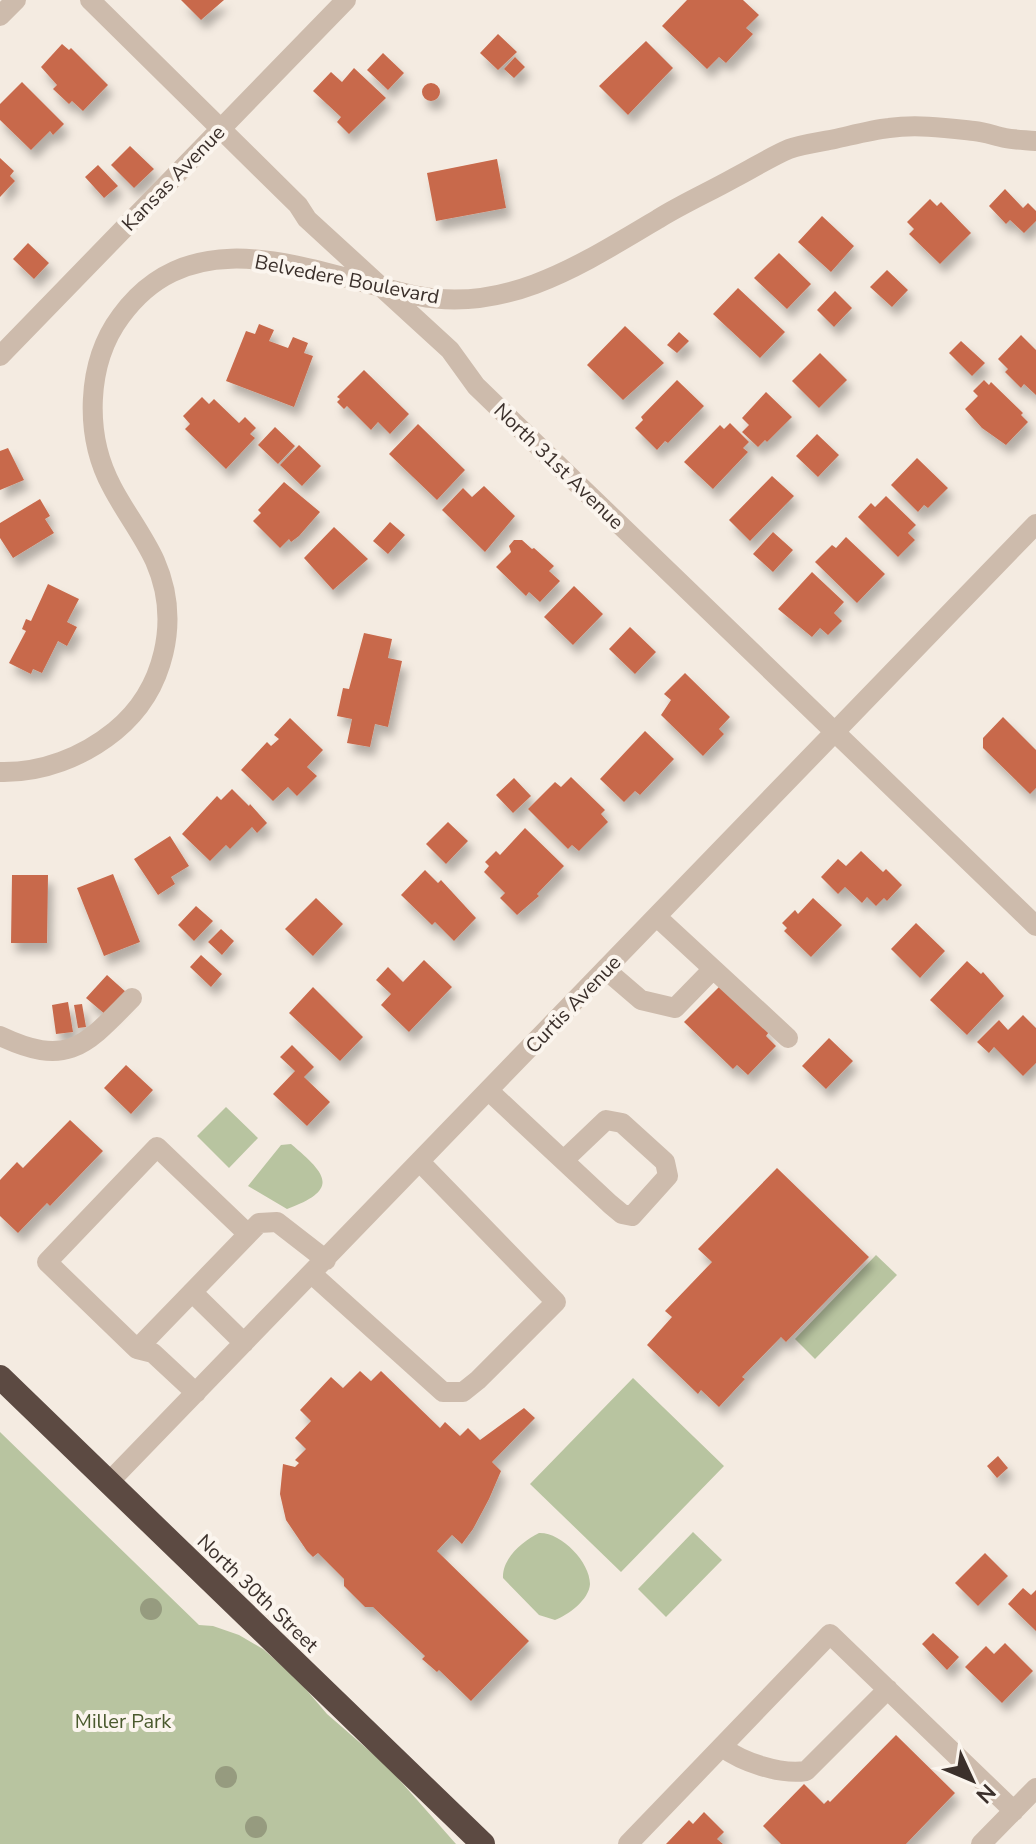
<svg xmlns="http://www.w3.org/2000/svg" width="1036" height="1844" font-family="'Nunito Sans',sans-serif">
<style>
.green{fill:#b8c4a0}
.building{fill:#c8694b;filter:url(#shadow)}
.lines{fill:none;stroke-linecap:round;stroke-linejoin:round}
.minor{stroke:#cdbbac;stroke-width:20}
.highway{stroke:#5c4a42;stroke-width:24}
.tree{fill:#969b7f}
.labels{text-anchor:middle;stroke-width:8;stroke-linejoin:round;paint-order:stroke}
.street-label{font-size:20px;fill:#3b302b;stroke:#fbf5ee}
.park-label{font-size:20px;fill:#4a5a2e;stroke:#fbf5ee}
</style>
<defs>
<filter id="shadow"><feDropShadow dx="5" dy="9" stdDeviation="4" flood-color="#0004"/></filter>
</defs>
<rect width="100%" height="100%" fill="#f4ebe1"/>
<path class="green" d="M226,1107l32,31 -29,30 -32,-32z
M291,1144c34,29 51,45 -4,65l-39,-23 33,-41z
M876,1255l21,20 -82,84 -20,-20z
M633,1378l91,88 -103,106 -91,-88z
M0,1432l199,193 14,1 26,9 24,14 35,31 29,34 61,53 68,77h-456z
M693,1532l29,28 -56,57 -28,-28z
M539,1533c22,-1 51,29 51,51 -1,16 -22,31 -35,36l-16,-5 -36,-37c-1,-20 20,-37 36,-45z"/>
<path class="building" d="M181,0h43l-23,20z
M687,0h56l16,15 -13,13 7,6 -27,29 -7,-6 -12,12 -45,-43z
M498,34l19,18 -19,18 -18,-17z
M646,41l27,27 -45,47 -29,-29z
M62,44l7,6 2,-2 37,37 -25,26 -11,-10 -3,3 -16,-15 4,-4 -16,-18z
M383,53l21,20 -16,17 -21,-20z
M515,57l10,10 -11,11 -10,-9z
M354,68l32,30 -37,36 -12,-12 4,-5 -28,-26 18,-19 11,10z
M22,82l42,42 -11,11 -3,-4 -19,19 -31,-30v-16z
M422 92a9 9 0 1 1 18 0a9 9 0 1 1-18 0Z
M130,146l24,23 -20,19 -23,-23z
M0,158l14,13 -4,5 5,5 -15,16z
M497,159l9,49 -70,13 -9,-48z
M98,165l20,21 -14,12 -19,-21z
M1005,189l18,19 5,-5 8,8v10l-12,12 -14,-13 -4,4 -17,-18z
M930,199l7,7 4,-4 30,31 -31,31 -31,-30 5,-5 -7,-7z
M822,216l32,30 -23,26 -33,-30z
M28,243l21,20 -15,16 -21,-20z
M779,253l32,31 -24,25 -33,-31z
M887,270l21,20 -16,17 -22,-20z
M738,288l47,44 -25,26 -47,-44z
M835,291l17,17 -18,19 -17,-17z
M259,324l15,6 -5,11 19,7 5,-11 15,6 -4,10 9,3 -19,51 -68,-26 20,-50 9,3z
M625,326l39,37 -41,37 -36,-35z
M679,332l10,9 -12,12 -10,-8z
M1021,335l15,15v45l-12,-11 -3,4 -16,-16 3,-3 -10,-10z
M961,341l24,22 -13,13 -23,-23z
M820,353l27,27 -28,28 -27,-27z
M364,370l45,44 -19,20 -12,-12 -7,8 -24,-24 -3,3 -7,-7 3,-3 -3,-2z
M677,380l27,26 -36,37 -3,-2 -8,9 -22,-22 8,-8 -2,-3z
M984,380l5,5 2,-3 32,31 -2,2 7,7 -22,23 -24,-17 -17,-19 13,-13 -5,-5z
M766,392l26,25 -25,25 -2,-2 -7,7 -16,-15 7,-7 -7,-7z
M202,397l7,7 5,-5 25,24 6,-6 11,11 -6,6 5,4 -29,31 -41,-40 5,-5 -7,-8z
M730,423l19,19 -6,6 5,4 -35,37 -29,-27 36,-37 4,4z
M418,424l47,46 -28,30 -48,-46z
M275,427l20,19 -17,18 -20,-19z
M817,434l22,21 -21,22 -22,-21z
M299,445l22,21 -19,20 -22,-21z
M8,448l16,32 -24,10v-39z
M917,458l31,30 -20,20 -4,-3 -6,7 -27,-27z
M772,476l22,20 -44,45 -21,-21z
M284,482l36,30 -21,24 -8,6 -2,-3 -9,9 -27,-27 8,-8 -3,-3z
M484,486l31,30 -30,36 -43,-42 21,-22 9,9z
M886,496l30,29 -8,8 7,7 -17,17 -40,-40 13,-14 4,4z
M40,499l10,17 -5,3 9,14 -41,25 -13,-20v-15z
M390,522l15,13 -17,19 -15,-13z
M334,527l34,32 -35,31 -29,-32z
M773,532l20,18 -20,22 -20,-18z
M846,537l39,37 -28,29 -42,-41 17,-17 4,3z
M514,540h8l10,9 2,-1 20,18 -5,5 11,10 -20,21 -11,-10 -3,4 -30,-29 15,-15 -2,-6z
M812,572l32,30 -10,11 8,8 -14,14 -8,-7 -8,9 -34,-28z
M48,584l31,15 -12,23 10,5 -10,19 -9,-5 -16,32 -9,-4 -2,5 -22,-11 17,-32 -4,-2 4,-10 5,2z
M574,586l29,28 -30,31 -29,-28z
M630,627l26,25 -21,22 -26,-25z
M364,633l28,6 -4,19 14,3 -14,66 -13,-3 -5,23 -23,-4 5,-24 -15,-3 6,-28 6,1z
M685,673l45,44 -11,12 5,5 -21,22 -42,-41 10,-15 -7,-6z
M1003,717l33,33v38l-6,6 -47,-46v-10z
M290,718l33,32 -16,17 10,9 -20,20 -9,-9 -15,14 -32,-31 26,-28 4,4 8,-7 -5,-4z
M645,731l29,28 -34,36 -5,-4 -11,11 -24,-23z
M571,777l34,33 -4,4 7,8 -29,29 -7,-6 -4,4 -40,-40 27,-27 6,5z
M514,778l17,18 -18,17 -17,-18z
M232,789l17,17 1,-2 17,19 -10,10 -5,-6 -22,22 -4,-4 -16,16 -28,-27 35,-38 4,4z
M448,822l20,19 -22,23 -20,-20z
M525,828l39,38 -27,28 2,2 -22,19 -17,-17 5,-5 -21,-21 5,-6 -4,-4 11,-11 4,4z
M170,836l19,30 -18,11 4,7 -17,11 -24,-36z
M861,851l22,21 3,-3 16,16 -15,16 -3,-3 -8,8 -9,-9 -5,6 -17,-16 -7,7 -17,-17 17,-18 8,7z
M425,870l13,13 3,-3 35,38 -22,23 -19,-19 -3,3 -31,-30z
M113,874l27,68 -36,14 -27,-68z
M12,875h36l-1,68h-36z
M316,898l27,26 -30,32 -28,-27z
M813,898l29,27 -31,32 -27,-26 3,-3 -5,-5 13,-13 3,4z
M196,906l17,15 -19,20 -16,-16z
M916,923l29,28 -25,27 -29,-29z
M221,929l13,12 -12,14 -14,-13z
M201,955l21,19 -11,13 -21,-20z
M424,960l28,27 -43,45 -28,-27 10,-11 -15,-14 12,-13 15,15z
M967,961l14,13 2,-2 21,24 -37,39 -37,-35z
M107,975l20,18 -21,22 -20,-17z
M721,985l48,47 -3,4 10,10 -28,29 -11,-10 -4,4 -49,-47z
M313,987l50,50 -23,24 -51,-48z
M68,1002l5,30 -17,2 -4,-29z
M82,1004l4,23 -8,1 -4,-23z
M1023,1015l13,13v35l-13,13 -29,-29 -5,6 -12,-11 22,-22 9,10z
M829,1038l24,23 -27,28 -24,-23z
M292,1045l22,22 -10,10 26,25 -23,24 -34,-32 22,-23 -15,-14z
M126,1065l27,25 -22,24 -27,-26z
M70,1120l33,31 -53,55 -3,-3 -29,30 -18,-17v-36l17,-18 6,6z
M777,1168l92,89 -83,85 -5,-5 -39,40 3,2 -26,28 -18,-17 -3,4 -51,-49 25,-28 -7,-6 47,-49 -14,-13z
M360,1371l11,10 10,-10 59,57 5,-6 15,14 8,-8 12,12 44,-32 11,10 -43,44 9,9 -12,28 -16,30 -11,15 -10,-9 -15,16 92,90 -58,60 -32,-31 -2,2 -15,-13 3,-3 -52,-49h-8l-21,-21v-7l-26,-26 -5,4 -6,-6 -21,-31 -6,-26 3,-30 12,3 4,-4 -4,-3 11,-11 -11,-11 16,-17 -11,-11 31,-33 12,11z
M998,1456l10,12 -11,10 -10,-12z
M985,1553l23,23 -30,30 -23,-23z
M1023,1588l8,7 5,-5v41l-28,-27z
M933,1633l26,24 -12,13 -25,-26z
M1005,1643l28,28 -31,32 -37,-36 21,-21 8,8z
M896,1735l59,58 -49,51h-125l-18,-18 41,-42 20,20 4,-4 2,2z
M704,1812l20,20 -7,7 6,5h-57l23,-24 4,4z"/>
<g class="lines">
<path class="minor" d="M90,0l208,205 9,14 143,131 26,36 560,540
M0,16l16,-16
M0,356l346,-356
M0,772c42,1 83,-15 115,-41 50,-41 66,-111 40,-170 -12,-26 -30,-49 -43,-74 -28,-52 -26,-124 9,-171 75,-103 199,-40 297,-20 90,18 167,-34 240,-77 24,-15 51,-27 76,-41 18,-9 36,-21 55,-29 14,-5 31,-7 46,-10 18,-4 36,-9 54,-11 28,-4 58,0 85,3 11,1 21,5 31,7 10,2 21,2 31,3
M657,917l131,121
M606,970l35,30 34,8 38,-39
M0,1036c68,32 85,10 132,-38
M489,1091l121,113 12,10 10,2 36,-40 -3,-14 -43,-39 -16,-3 -42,40
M312,1274l131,118h20l15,-12 78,-78 -136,-140
M192,1292l52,51
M137,1349l-90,-87 110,-115 91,87
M196,1393l-43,-40 -16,-4 122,-126 18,-1 49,38
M109,1482l927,-958
M722,1747c20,15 58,28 84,24l82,-82
M628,1844l202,-210 184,177
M981,1844l55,-56"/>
<path class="highway" d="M0,1377l483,467"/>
</g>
<g class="tree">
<circle cx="151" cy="1609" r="11"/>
<circle cx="226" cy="1777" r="11"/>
<circle cx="256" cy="1827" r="11"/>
</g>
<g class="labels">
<g class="street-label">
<text transform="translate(173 178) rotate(-46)" y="7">Kansas Avenue</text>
<text transform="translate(347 279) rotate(11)" y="7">Belvedere Boulevard</text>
<text transform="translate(559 466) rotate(44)" y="7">North 31st Avenue</text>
<text transform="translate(573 1004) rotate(-46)" y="7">Curtis Avenue</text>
<text transform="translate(258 1593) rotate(44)" y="7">North 30th Street</text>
</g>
<g class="park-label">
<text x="123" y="1728">Miller Park</text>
</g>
</g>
<g transform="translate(972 1780) rotate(134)" stroke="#fbf5ee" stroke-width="6" paint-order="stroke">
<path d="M0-6L14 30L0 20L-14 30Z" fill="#3b302b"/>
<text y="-12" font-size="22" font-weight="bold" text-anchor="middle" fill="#3b302b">N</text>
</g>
</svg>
